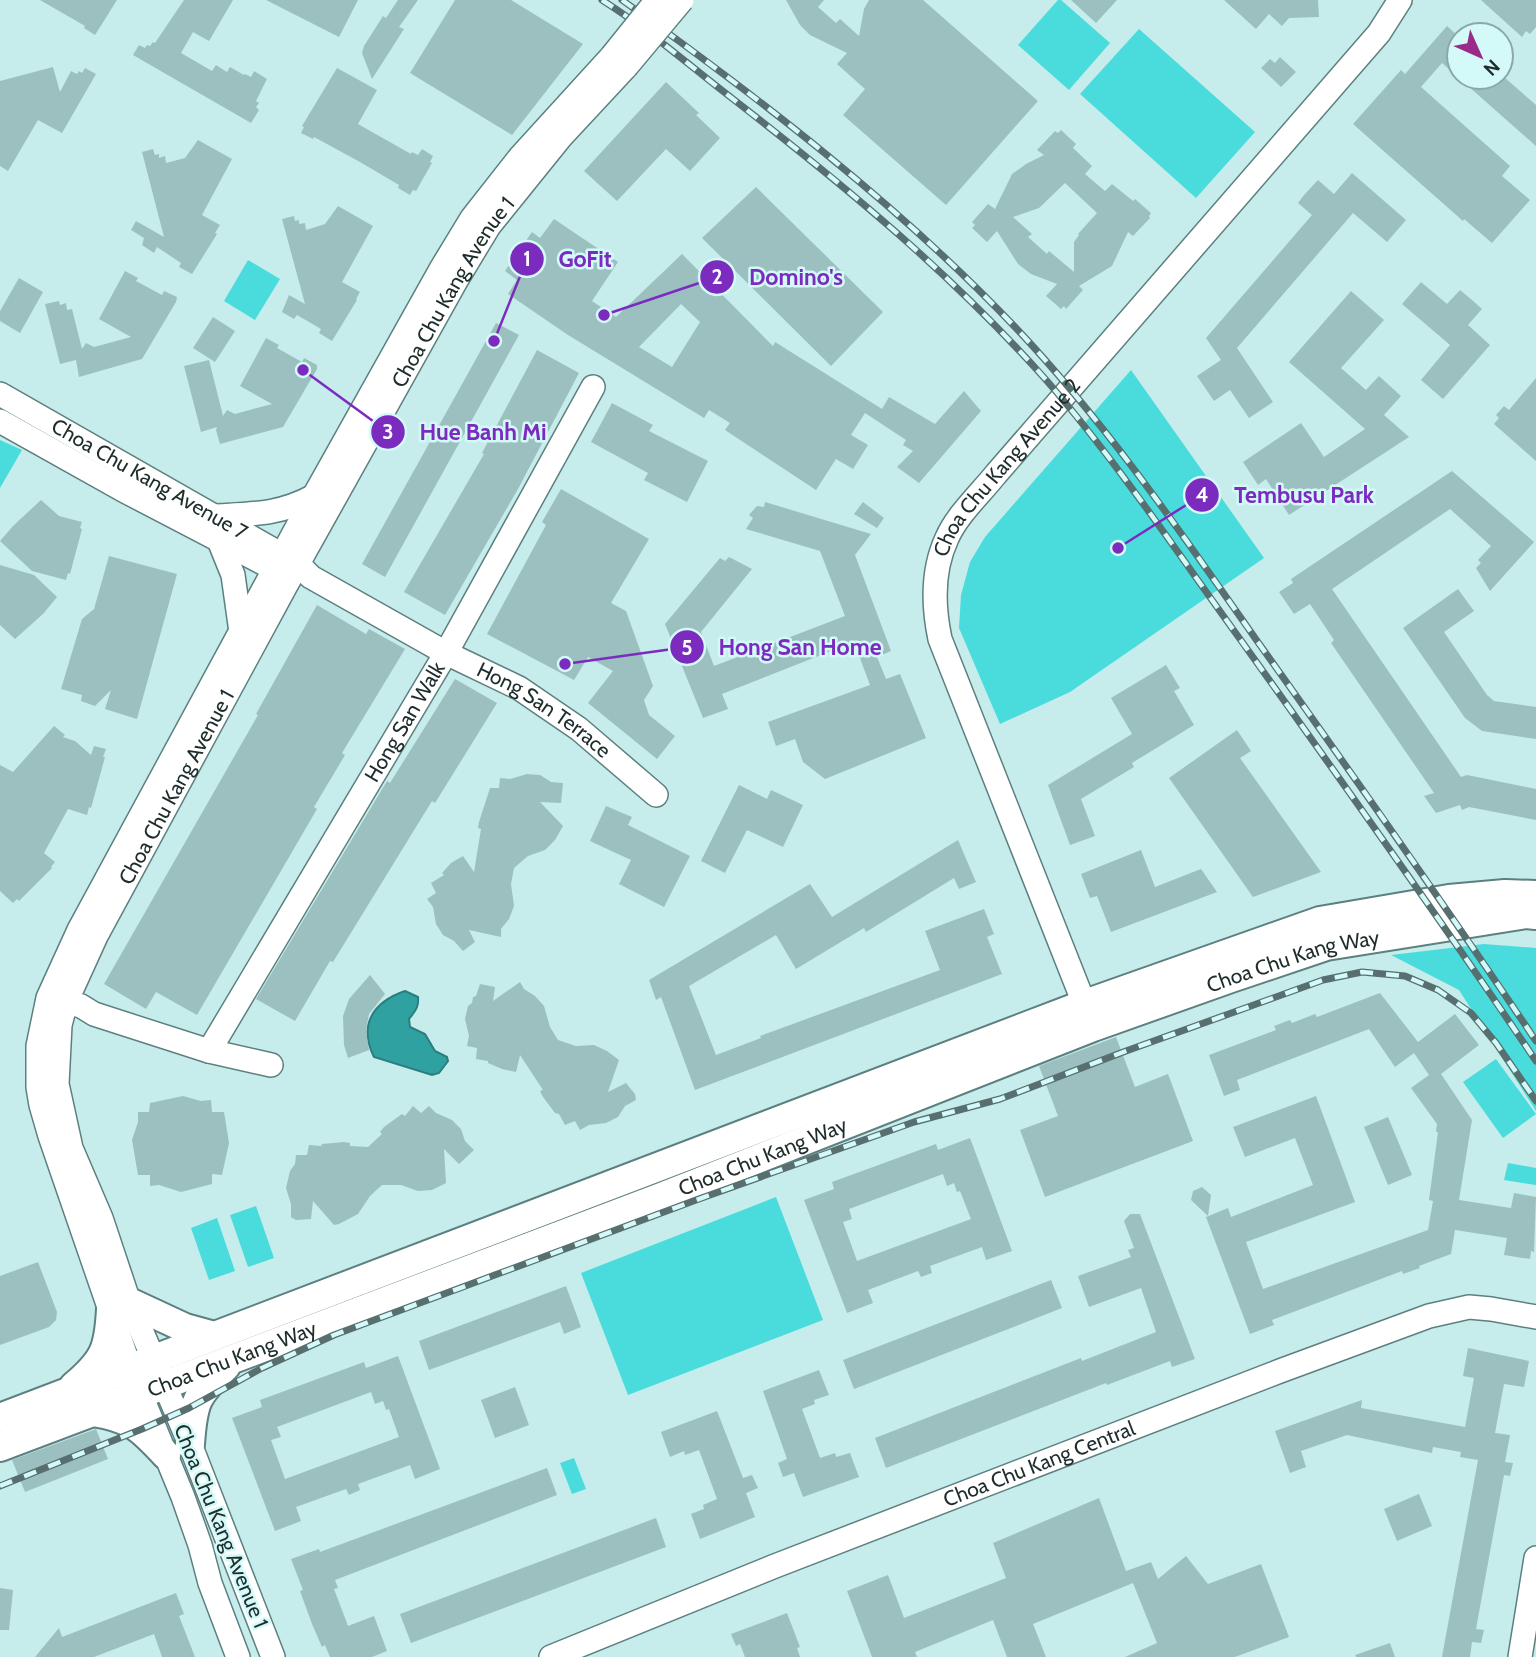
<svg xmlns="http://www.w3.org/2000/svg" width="1536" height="1657" font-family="Cabin,sans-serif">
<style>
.green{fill:#4adcdc}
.water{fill:#2fa1a1;stroke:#2a7e7e;stroke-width:2}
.building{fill:#9bc0bf;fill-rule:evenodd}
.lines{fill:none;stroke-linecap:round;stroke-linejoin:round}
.minor-casing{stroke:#5c807f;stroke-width:26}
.major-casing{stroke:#5c807f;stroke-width:32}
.minor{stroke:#fff;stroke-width:23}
.major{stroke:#fff;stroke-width:28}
.rail-casing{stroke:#586f6f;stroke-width:7}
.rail{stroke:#d3faf9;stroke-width:4.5;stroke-dasharray:13;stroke-linecap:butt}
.minor-bridge-casing{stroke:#5c807f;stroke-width:26;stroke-linecap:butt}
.minor-bridge{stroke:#fff;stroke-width:23}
.labels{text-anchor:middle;stroke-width:5;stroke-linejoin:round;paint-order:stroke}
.street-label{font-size:21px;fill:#1e2d2c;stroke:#d3faf9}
.leader{fill:none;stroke:#7b2cbf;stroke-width:2.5}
.callout-dot{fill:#7b2cbf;stroke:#d3faf9;stroke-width:2.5}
.mark-label{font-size:21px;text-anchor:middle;font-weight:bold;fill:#fff}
.callout-label{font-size:23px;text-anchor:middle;font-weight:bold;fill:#7b2cbf;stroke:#d3faf9;stroke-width:5;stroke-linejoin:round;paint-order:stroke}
</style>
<rect width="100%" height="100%" fill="#c6ecec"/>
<path class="green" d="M1058,0h3l49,43 -41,47 -51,-45z
M1139,29l116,103 -59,66 -116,-104z
M248,260l32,19 -25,41 -31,-19z
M1131,370l133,188 -194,134 -70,32 -41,-96 2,-33 9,-33 15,-25z
M0,440l22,10 -22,38z
M1484,944l52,4v163l-77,-121 -68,-35z
M1496,1059l40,55 -33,24 -40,-56z
M1508,1163l28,5v17l-32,-5z
M776,1197l47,123 -195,75 -47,-122z
M256,1206l18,52 -26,9 -18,-52z
M217,1218l18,53 -26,9 -18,-52z
M574,1458l12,31 -14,5 -12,-31z"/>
<path class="water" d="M405,991l13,6c1,11 -3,14 -9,22l1,8 15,7 10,17 12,6 1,4 -9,12 -7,2 -58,-18c-16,-32 -1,-55 31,-66z"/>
<path class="building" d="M40,0h77l-22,35 -11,-7 1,-2z
M184,0h49l-24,41 -16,-9 -12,21 31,18 4,-6 11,7 3,-5 14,8 1,-1 6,3 3,-6 13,8 -11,22 3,2 -3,4 3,3 -8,13 -118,-68 6,-10 6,3 2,-3 3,1 3,-4 2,1z
M266,0h92l-19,37z
M398,0h20l-19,27 5,2 -32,50 -10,-26 2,-7 19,-30 3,2z
M455,0h56l72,44 -71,91 -102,-62z
M786,0h38l-6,7 18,16 4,-4 19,17 5,-27 5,-9h54l115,101 -92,104 -103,-90 22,-26 -28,-25 10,-11 -37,-18 -10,-10z
M1071,0h46l-21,23z
M1224,0h94l1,17 -30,1 -7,8 -13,-12 -13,15z
M1481,0h55v27l-6,7 -4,-3 -4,6z
M1447,26l12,11v40h45l32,28v41l-94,-83 -21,24 89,79 -8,10 28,24 -38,43 -28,-24 -1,2 -110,-97 48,-54 4,4z
M1280,57l16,15 -15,15 -20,-19 9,-9 5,4z
M53,67l7,25 11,-21 6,3 2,-3 3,2 3,-5 11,6 -34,59 -24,-13 -30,51 -8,-5v-85z
M337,68l40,22 -19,34 53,30 1,-2 6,3 4,-6 11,7 -3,6 2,1 -16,28 -3,-1 -3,5 -12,-7 1,-3 -39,-23 -46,-25 -1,2 -12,-6 3,-6 -2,-1z
M666,82l33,31 -3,2 24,23 -30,33 -24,-22 -49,52 -33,-30z
M1061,130l15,14 -3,4 19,18 -7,8 20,17 7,-7 21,17 2,-2 16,14 -2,3 1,2 -17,18 -5,-4 -16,34 -33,20 4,4 -17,19 -2,-3 -3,3 -15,-13 11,-12 -26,-10 -13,-10 -21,-33 -10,11 -15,-14 3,-3 -3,-3 16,-18 7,5 17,-35 14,-10 18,-9 -7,-5 18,-19 3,2zM1065,183l32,30 -19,21 1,1 -5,7v30l-25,-21 -2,3 -19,-17 4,-3 -19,-17 26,-9z
M198,140l34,19 -30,56 18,10 -5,8 2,1 -25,40 -13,-7 2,-4 -24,-16 -3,6 -12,-8 2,-7 -13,-8 5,-9 28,16 -22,-85 11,-3 2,6 4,-1v4l6,-2 1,7 19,-5z
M1352,173l54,47 -19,22 -34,-29 -116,135 36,54 -24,16 -19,-28 -16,11 -17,-25 24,-16 -15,-22 106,-123 -14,-12 6,-8 14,-15 16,14z
M756,187l127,125 -52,54 -129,-128z
M338,206l35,20 -31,56 18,10 -4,7 1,1 -25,41 -13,-8 2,-4 -24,-14 -3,4 -12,-7 7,-17 16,9 -23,-85 12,-3 1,5 4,-1v4l6,-1 1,7 19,-6z
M554,219l64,43 -26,39 24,16 66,-63 91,92 2,-4 107,67 7,-12 46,27 29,-33 17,20 -62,72 -22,-16 16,-16 -10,-6 3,-5 -41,-27 -14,22 17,10 -15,24 -17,-10 -20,31 -91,-60 5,-7 -21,-13 -5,8 -136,-83 -60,-41 9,-14 -12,-9 27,-39 8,6zM681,304l19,18 -28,45 -33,-20z
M125,271l13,7 -2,3 26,14 2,-4 13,6 -1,5 -34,57 -63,18 -3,-17 -16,4 -15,-60 14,-3 1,4 6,-2 1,7 5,-1 10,40 4,-6 8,4 37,-10 -32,-18z
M19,278l24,14 -23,41 -20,-12v-10z
M1421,282l26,22 13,-14 12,10 10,9 -14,16 22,20 -47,54 -22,-19 29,-35 -48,-41z
M1351,291l33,29 -43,48 25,22 13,-14 22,20 -17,19 25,22 -120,78 -23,-36 -8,6 -15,-23 58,-39 23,34 41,-28 -76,-67z
M213,317l22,14 -20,31 -22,-14z
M496,323l23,12 -134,242 -23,-13z
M266,338l13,7 -2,3 25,14 2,-4 13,7v4l-34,58 -63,17 -4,-14 1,-3 -16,5 -17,-66 25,-6 14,56 4,-6 8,4 37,-10 -32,-18z
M537,350l42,23 -61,116 -73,126 -41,-23 80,-138 -2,-1z
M1536,378v83l-42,-37 5,-6 -3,-3 8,-9 5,4z
M612,403l41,22 -4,6 59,30 -21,41 -43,-22 4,-7 -57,-31z
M1452,471l82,71 -44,49 -14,-23 5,-5 -3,-3 13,-14 -41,-37 -118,80 129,188 6,-2 69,14v31l-67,-13 -7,3 -2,-5 -24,8 -12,-17 10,-3 -103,-150 3,-3 -24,-36 -16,10 -15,-22 14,-9 -2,-4z
M561,489l88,50 -38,64 15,8 27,75 -9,14 5,15 26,21 -18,23 -69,-56 25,-32 -25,-14 -14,23 -87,-46 59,-109 -4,-3z
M41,500l18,16 23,6 -2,6 2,1 -12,45 -2,-1 -2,7 -34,-9 -32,-30 13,-15z
M765,502l106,32 -16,21 36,96 -14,6 9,22 14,-5 26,64 -101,41 -22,-17 -8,-23 -19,7 -8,-24 102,-37 -16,-43 -132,52 6,15 -25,9 -38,-94 55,-66 5,3 4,-4 23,12 -51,63 13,34 131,-50 -25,-65 -74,-22 7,-11 -4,-3 8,-9 7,1z
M863,502l21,16 -7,10 -23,-14z
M109,556l68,18 -40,145 -32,-10 6,-19 -16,16 -14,-5 1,-6 -21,-6 21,-70 12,-10z
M0,565l34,10 23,22 -14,17 -28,25 -15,-14z
M1458,589l16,22 -30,21 43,63 7,6 42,6v32l-54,-8 -17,-13 -62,-90z
M317,605l49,29 3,-5 36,20 -63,104 3,2 -31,52 3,2 -120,206 -41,-23 -10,17 -42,-25 154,-269 -2,-1z
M1166,665l14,23 -6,3 20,34 -62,38 2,4 -53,32 14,37 -25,9 -22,-60 84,-51 -21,-36z
M455,679l42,24 -62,100 -3,-2 -99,161 -3,-1 -35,60 -39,-22 131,-218 3,2z
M54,726l11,9 -2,2 12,4 16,14 3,-9 12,3 -3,8h2l-14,51 -2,-1 -2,8 -19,-6 -24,44 11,9 -4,5 1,1 -33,33 -2,-2 -4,4 -13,-12v-126l13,7z
M1237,730l14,21 -11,7 81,114 -68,25 -84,-119z
M527,774l13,1 11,7 12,1 -2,20 -21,-1 23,24 -8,14 -10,10 -17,6 -14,12 -3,16 3,22 -5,13 -8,10v8l-32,-7 6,12 -12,9 -9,-10 -11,-6 -7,-11 -3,-17 -6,-8 9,-6 -5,-10 13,-8 -2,-2 9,-10 12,-7 11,16 7,-43 -3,-1 1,-6 11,-34h9l1,-10 10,1z
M739,785l28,14 4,-9 32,15 -20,42 -36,-17 -22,43 -24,-12z
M606,806l26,11 -4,8 62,31 -26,51 -45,-23 12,-24 -41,-19z
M958,840l18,42 -17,7 -5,-11 -88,54 -2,-4 -68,41 -20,-34 -87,51 27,69 45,-17 -1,-2 180,-66 -15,-39 59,-22 10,25 -7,3 15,37 -307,116 -34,-93 -5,3 -7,-20 161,-96 22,33z
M1141,850l14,37 46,-18 16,23 -106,40 -14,-36 -7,2 -9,-24z
M370,975l15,19 -16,20 -3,16 3,20 -21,8 -4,-13 -1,-29 6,-17z
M520,982l4,7 11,7 9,10 6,21 8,13 18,6 18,-1 13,6 12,9 -11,32 18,-9 9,11 1,6 -11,6 -7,11 -12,6 -17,2 -9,5 -5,-9 -10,4 -6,-11 -4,-1 -12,-16 -3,-6 3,-1 -23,-35 -4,17 -14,-3 -14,-6v-2l-12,-2 1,-11 -10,-2 2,-10 -4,-17 3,-13 4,-3 1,-6 3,-1 4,-12 15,3 -2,14z
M1380,993l38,49 37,-28 24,31 -38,29 31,46 -13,80 52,8 3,-15 22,4 -2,55 -3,-1 -1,8 -26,-4 3,-17 -52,-8 -4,24 -32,12 1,2 -17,6 -1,-3 -130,49 2,5 -24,9 -44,-117 22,-9 3,9 82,-32 -18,-47 -50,19 -12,-30 83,-31 39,106 -109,40 17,47 165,-59 5,-29 -4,-1 9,-68h-2l1,-8 -26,-36 18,-13 -15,-22 -19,14 -26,-38 -132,51 3,10 -16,6 -15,-41 67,-25 -2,-4 16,-6 2,3 23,-9 2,3z
M1116,1037l19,50 33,-13 25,67 -148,56 -25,-67 38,-14 -19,-50z
M183,1096l18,5 10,-1 1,12h12l5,31 -7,32 -10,-1v10l-31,8 -22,-7 -9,1v-11h-12l-6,-35 6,-18v-10h11l1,-9z
M413,1106l8,7 8,-7 7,7 16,7 9,9 4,12 9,9 -15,14 -15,-15 2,34 -14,7 -14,1 -17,-6h-19l-12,11 -12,18 -19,10 -5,1 -21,-24 -2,18 -15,1 -5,-3v-13l-5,-16 4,-17 5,-7 1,-9h11l2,-10 12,1 1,-2 22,-2 6,1v3l18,1 14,-13 -2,-2 4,-5 18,-13 3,2z
M1388,1117l24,58 -24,10 -24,-58z
M970,1138l42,113 -26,9 -4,-13 -52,19 2,7 -11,4 -3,-6 -50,19 5,13 -26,10 -43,-113 30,-11 -2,-7 104,-38 2,6zM943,1174l4,12 7,-3 3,9 3,-1 11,28 -114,42 -14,-39 9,-3 -3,-10z
M1202,1187l9,8 -3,21 -17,-16 2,-9z
M1130,1214h10l55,145 -23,8 -2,-6 -63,24 -1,-2 -220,85 -11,-30 206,-80 1,3 74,-29 -15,-44 -52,19 -11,-31 53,-19 -3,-7 6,-2 -10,-27z
M38,1262l19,50 -1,8 -7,7 -49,18v-69z
M1051,1280l11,28 -208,81 -11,-29z
M566,1286l15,41 -17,7 -4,-12 -131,48 -10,-29z
M1468,1348l61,13 -5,26 -20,-3 -9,49 15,2 -5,27 8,1 -3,13 -6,-1 -28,154 8,1 -3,13 -9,-1 -2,15h-28l36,-197 -18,-3 1,-5 -28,-5 -1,6 -85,-18 -46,16 5,16 -16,6 -15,-42 87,-31 -1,8 104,19 9,-49 -11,-2z
M398,1356l42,113 -25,10 -5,-14 -52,19 2,6 -11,5 -3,-6 -50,18 5,14 -26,10 -43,-113 30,-11 -2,-7 104,-38 2,6zM371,1392l4,12 8,-3 3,9 3,-1 10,28 -114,42 -14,-39 10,-3 -4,-10z
M819,1370l10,25 -15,5 1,4 -13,5 18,49 15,-5 1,4 14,-4 9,24 -56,20 -9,-24 -11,4 -5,-14 9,-4 -24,-68z
M515,1387l14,38 -34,13 -14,-38z
M717,1411l26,67 9,-3 6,13 -12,5 9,24 -55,22 -9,-25 13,-5 -1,-4 14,-6 -18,-49 -14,5 -1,-4 -14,6 -9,-25z
M96,1429l12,30 -83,33 -13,-32z
M547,1468l10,27 -222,85 3,8 -4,1 14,37 26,-10 13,35 -15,6h-42l-5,-12 -3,2 -10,-23 -12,-33 3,-1 -12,-31 28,-10 1,3z
M1419,1494l13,32 -35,15 -13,-32z
M1099,1498l27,73 25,-9 7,17 28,-23 22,28 53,-20 28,73 -54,20h-110l32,-14 -24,-60 -100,41 13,33h-39l-14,-37 -78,32 2,5h-45l-25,-66 41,-16 16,43 102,-40 -13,-35z
M656,1518l10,29 -255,96 -11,-29z
M0,1588l13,2 -4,40h-9z
M176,1593l8,21 -5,2 16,41h-33l-8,-23 -60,23h-59l24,-29 3,9z
M787,1613l13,34 -3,1 3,9h-55l-5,-13 -4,2 -5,-12z
M1390,1643l5,14h-39l-1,-2z"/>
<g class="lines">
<g class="minor-casing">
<g id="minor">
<path id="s1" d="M0,394l298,170 13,13 135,76 73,35 60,41 77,66"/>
<path d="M0,421l123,69 165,86"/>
<path d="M214,516c38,-2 65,-1 100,-20"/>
<path d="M218,538l15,37 8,57"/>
<path d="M54,999l27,7 13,8 115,37 62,14"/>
<path id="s2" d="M1091,1021l-151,-382c-7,-33 -8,-69 7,-101 10,-23 33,-44 49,-64l383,-441 21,-33"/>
<path id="s3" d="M209,1051l237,-398 147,-266"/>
<path d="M238,1657l-28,-74 -10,-38 -17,-48 -53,-129 -80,-232 -9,-31 -3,-18v-41l10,-48 31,-68 235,-434 127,-227 31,-51 48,-61 92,-101"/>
<path id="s4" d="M273,1657l-83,-213 -61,-142 -28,-84 -30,-70 -14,-64 3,-59 6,-23 30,-66 189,-349 172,-308 32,-53 71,-88 66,-71"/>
<path id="s5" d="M551,1657l224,-91 505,-195 149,-55 40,-9 22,2 45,8"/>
<path d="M1520,1657l16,-99"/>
</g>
</g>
<g class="major-casing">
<g id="major">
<path d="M129,1302l56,26 29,8"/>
<path d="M74,1386c31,-26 35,-38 37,-77"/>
<path d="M93,1412c38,6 47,15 73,43"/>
<path d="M0,1418l1085,-414 235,-83 129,-22 56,-5 31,1"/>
<path d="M190,1444c3,-43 6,-48 36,-78"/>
<path id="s6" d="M0,1447l661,-250 432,-170 138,-49 95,-32 200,-32 10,1"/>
</g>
</g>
<use href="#minor" class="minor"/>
<use href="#major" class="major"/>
<g class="rail-casing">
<path id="rail" d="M602,0c46,29 88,66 131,99 112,87 220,176 314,282 70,81 130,171 193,258 100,140 200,280 296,422
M622,0c136,97 278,206 393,327 90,95 165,204 240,311 95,133 190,267 281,403
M0,1486l142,-57 47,-21 73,-40 72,-33 362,-135 218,-78 86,-23 126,-48 197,-71 39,-8 43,4 33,14 33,23 25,30 40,58"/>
</g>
<use href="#rail" class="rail"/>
<g class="minor-bridge-casing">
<path id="minor-bridge" d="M612,56l45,-56
M626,67l56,-67"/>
</g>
<use href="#minor-bridge" class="minor-bridge"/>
</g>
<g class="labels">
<g class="street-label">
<text dy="7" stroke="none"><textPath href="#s4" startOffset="1505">Choa Chu Kang Avenue 1</textPath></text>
<text dy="7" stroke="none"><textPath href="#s2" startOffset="606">Choa Chu Kang Avenue 2</textPath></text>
<text dy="7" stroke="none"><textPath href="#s1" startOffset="172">Choa Chu Kang Avenue 7</textPath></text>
<text dy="7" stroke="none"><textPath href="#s1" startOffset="630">Hong San Terrace</textPath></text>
<text dy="7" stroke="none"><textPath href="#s3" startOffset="383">Hong San Walk</textPath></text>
<text dy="7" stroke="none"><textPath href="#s4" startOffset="938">Choa Chu Kang Avenue 1</textPath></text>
<text dy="7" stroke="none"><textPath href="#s6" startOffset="1382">Choa Chu Kang Way</textPath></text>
<text dy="7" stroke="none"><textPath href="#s6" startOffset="816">Choa Chu Kang Way</textPath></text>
<text dy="7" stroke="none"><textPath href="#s6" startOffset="248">Choa Chu Kang Way</textPath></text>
<text dy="7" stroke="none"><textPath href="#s5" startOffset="525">Choa Chu Kang Central</textPath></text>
<text transform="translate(221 1526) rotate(68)" y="7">Choa Chu Kang Avenue 1</text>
</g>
</g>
<path class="leader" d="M494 341L527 259M604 315L717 277M303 370L388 432M1118 548L1202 495M565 664L687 647"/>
<g class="callout-dot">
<circle cx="494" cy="341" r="7"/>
<circle cx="604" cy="315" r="7"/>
<circle cx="303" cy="370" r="7"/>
<circle cx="1118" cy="548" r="7"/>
<circle cx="565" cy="664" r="7"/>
<circle cx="527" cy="259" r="18"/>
<circle cx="717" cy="277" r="18"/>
<circle cx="388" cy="432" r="18"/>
<circle cx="1202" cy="495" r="18"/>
<circle cx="687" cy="647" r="18"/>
</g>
<g class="mark-label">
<text x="527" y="266">1</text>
<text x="717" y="284">2</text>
<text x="388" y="439">3</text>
<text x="1202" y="502">4</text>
<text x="687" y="655">5</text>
</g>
<g class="callout-label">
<text x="585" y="267">GoFit</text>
<text x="796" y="285">Domino's</text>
<text x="483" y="440">Hue Banh Mi</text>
<text x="1304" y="503">Tembusu Park</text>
<text x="800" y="655">Hong San Home</text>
</g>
<g transform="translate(1480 56) rotate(135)"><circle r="33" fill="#d3faf9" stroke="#8ba8a7" stroke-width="2"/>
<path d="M0-5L12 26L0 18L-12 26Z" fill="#9a2b8a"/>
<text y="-10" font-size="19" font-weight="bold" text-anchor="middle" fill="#1e2d2c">N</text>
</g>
</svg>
